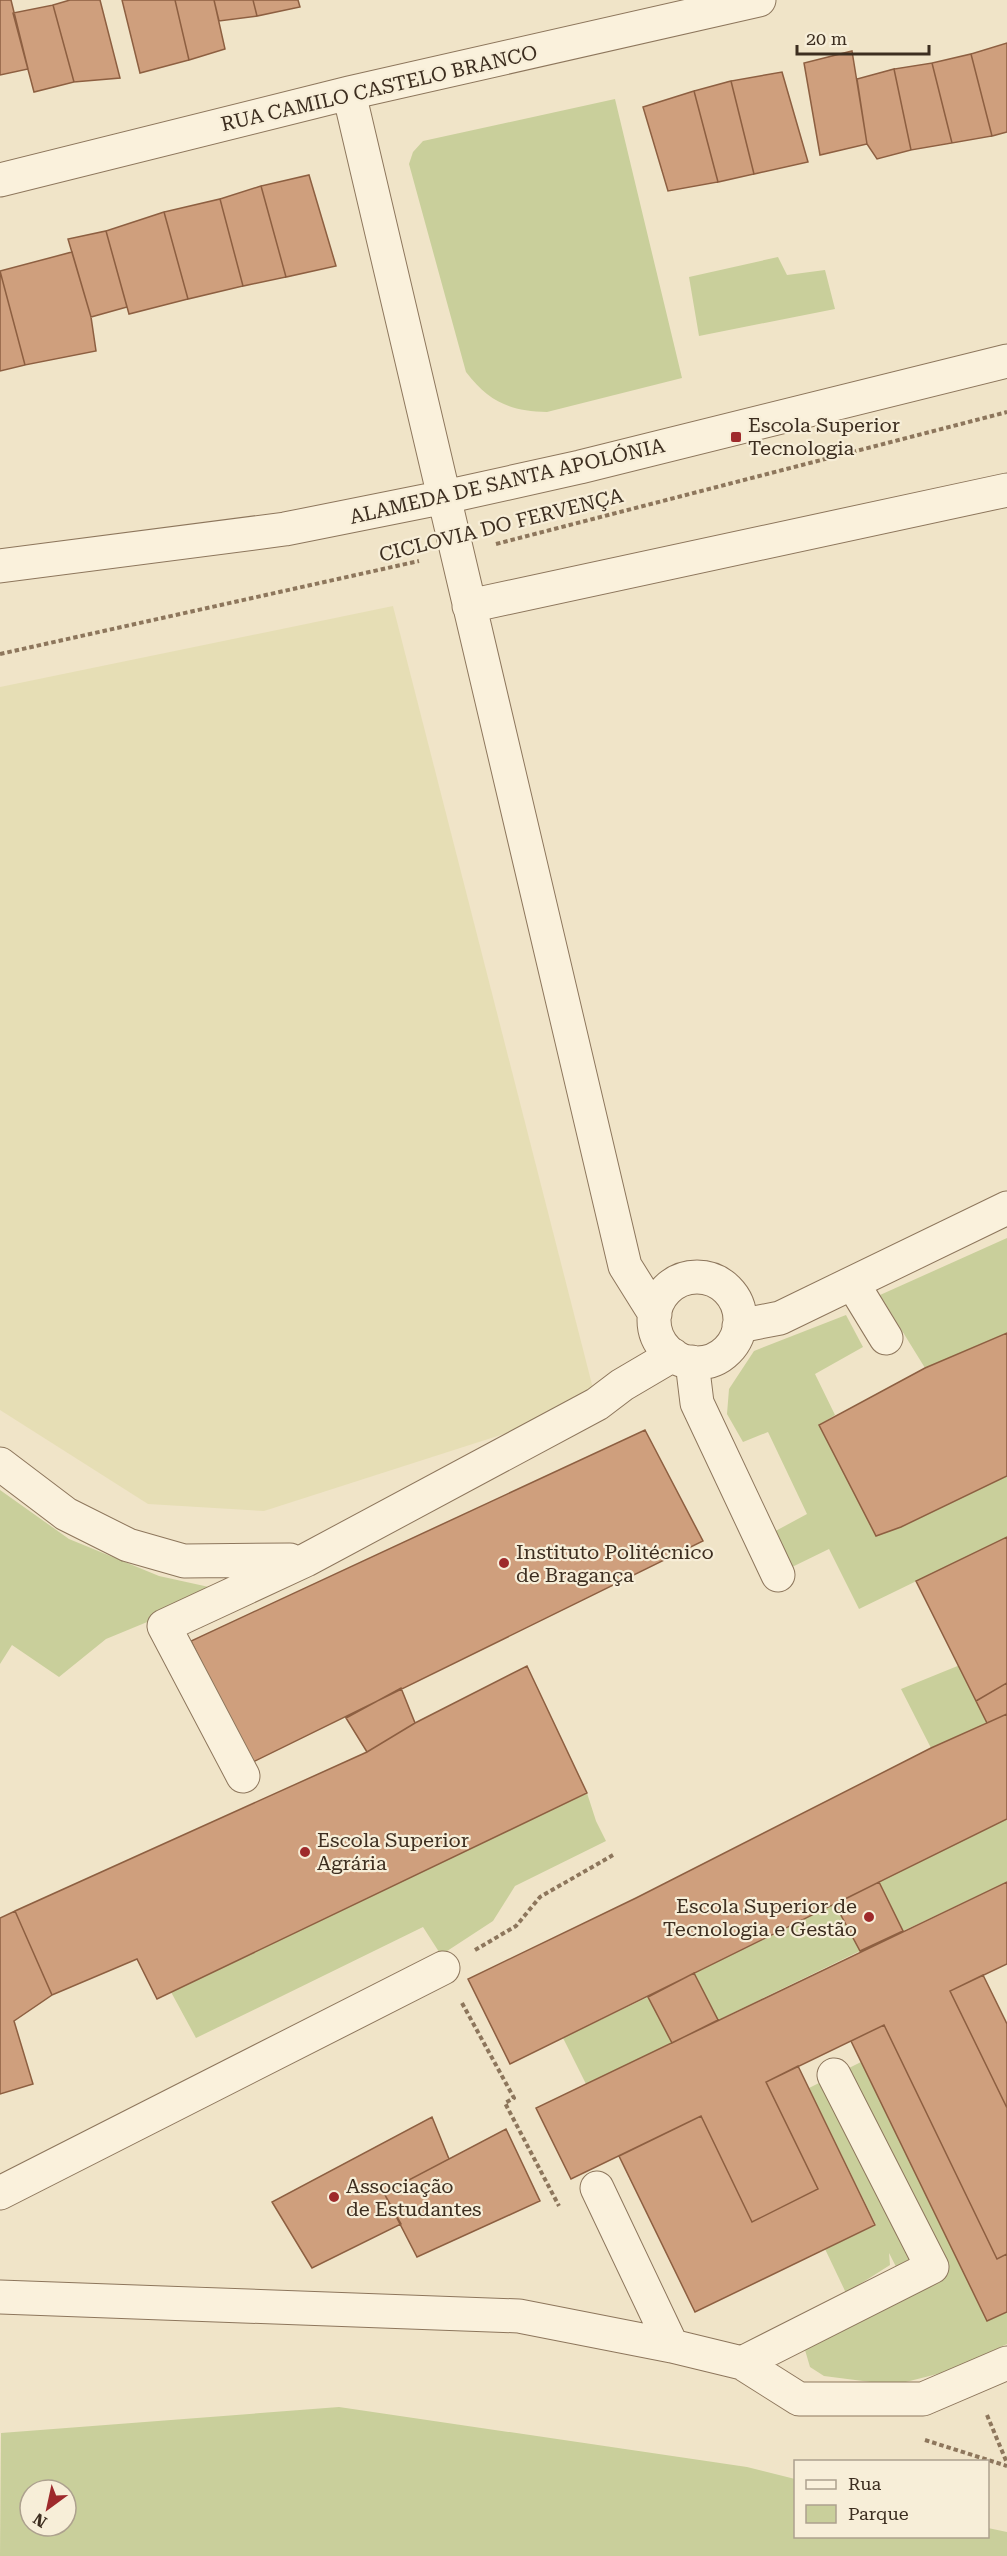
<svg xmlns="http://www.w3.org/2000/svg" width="1007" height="2556" font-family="'Roboto Serif',serif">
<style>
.farmland{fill:#e6deb5}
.green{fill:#c9cf9b;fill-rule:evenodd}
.building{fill:#cf9f7d;stroke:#8d5f41;stroke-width:1.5}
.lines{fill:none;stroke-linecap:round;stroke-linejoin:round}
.minor-casing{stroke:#8d765c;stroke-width:35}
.path{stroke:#8d765c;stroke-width:4;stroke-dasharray:4.5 3;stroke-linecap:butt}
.minor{stroke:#faf1dc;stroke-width:33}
.poi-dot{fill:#9e2a2b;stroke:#f7eed8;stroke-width:2}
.labels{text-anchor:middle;stroke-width:4.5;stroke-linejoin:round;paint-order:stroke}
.street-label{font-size:20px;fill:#3d2e20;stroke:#f7eed8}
.poi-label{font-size:20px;fill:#3d2e20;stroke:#f7eed8;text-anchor:start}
</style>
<rect width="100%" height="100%" fill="#f0e4c8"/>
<path class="farmland" d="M393,606l204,798 -333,107 -116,-7 -148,-94v-723z"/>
<path class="green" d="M615,99l67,279 -135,34c-37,-1 -58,-10 -81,-40l-57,-208 4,-12 10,-11z
M778,257l9,18 38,-5 10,39 -136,27 -10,-59z
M1007,1238v95l-82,35 -45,-73z
M846,1315l17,32 -48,27 20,41 -16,10 57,111 25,-9 106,-51v61l-148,72 -30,-60 -39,19 -20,-34 37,-20 -39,-82 -25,10 -16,-28 2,-25 25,-38z
M0,1490l69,49 90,37 59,13 -49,24 -63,26 -47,38 -47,-32 -12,19z
M960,1665l27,58 -56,25 -30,-59z
M587,1793l9,28 10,20 -91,45 -22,35 -52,34 -18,-28 -227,111 -25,-46z
M1007,1819v63l-104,49 -24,-49z
M835,1904l25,47 -142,69 -24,-47z
M648,1997l24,46 -86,41 -23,-46z
M861,2062l126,259 20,-9v32l-54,26 -59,15 -70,-9 -14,-9 -5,-17 106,-54 -22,-43 1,12 -44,28 -21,-44 51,-24 -67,-137z
M339,2407l408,60 48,12 1,57h192v-8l19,4v24h-1007l1,-123zM30,2490h36v36h-36z"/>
<path class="building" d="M0,0h11l17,69 -28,6z
M70,0h30l20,78 -46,4 -21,-77z
M122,0h53l14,60 -49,13z
M175,0h39l11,49 -36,11z
M214,0h39l4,16 -38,5z
M253,0h45l2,7 -43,9z
M53,5l21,77 -40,10 -21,-79z
M1007,43v89l-15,4 -21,-82z
M852,51l15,93 -47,11 -16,-92z
M971,54l21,82 -40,7 -20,-80z
M932,63l20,80 -41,7 -17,-81z
M894,69l17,81 -34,9 -10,-15 -10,-65z
M782,72l26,90 -54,12 -23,-93z
M731,81l23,93 -36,8 -24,-91z
M694,91l24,91 -50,9 -25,-84z
M309,175l27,91 -50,11 -25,-91z
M261,186l25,91 -43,9 -23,-87z
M220,199l23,87 -55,13 -24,-87z
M164,212l24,87 -59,15 -23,-83z
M106,231l21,76 -36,10 -23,-78z
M72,252l19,65 5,34 -71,14 -25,-94z
M0,271l25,94 -25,6z
M1007,1333v143l-106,51 -25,9 -57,-111 106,-57z
M645,1430l58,111 -452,222 -60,-122z
M1007,1537v146l-31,18 -60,-120z
M527,1666l60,127 -430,206 -20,-40 -85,36 -37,-84 352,-159 48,-29z
M1007,1683v31l-20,9 -11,-22z
M401,1688l14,35 -48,29 -21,-34z
M1007,1714v105l-497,245 -42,-85 168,-81 295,-150z
M879,1882l24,49 -43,20 -25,-47z
M1007,1882v82l-57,27 57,117v146l-10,5 -113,-234 -118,57 52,107 -66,33 -51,-106 -130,63 -35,-71z
M15,1911l37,84 -38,26 19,63 -33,10v-176z
M694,1973l24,47 -46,23 -24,-46z
M983,1975l24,49v84l-57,-117z
M884,2025l113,234 10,-5v58l-20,9 -136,-280z
M798,2066l77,159 -180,87 -76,-156 82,-40 51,106 66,-33 -52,-107z
M432,2117l17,42 -65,34 17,31 -89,44 -40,-66z
M506,2129l34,72 -123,56 -33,-64z"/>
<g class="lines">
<g class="minor-casing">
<path id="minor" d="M349,93l276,1173 30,48
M0,180l349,-87 410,-93
M0,566l285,-37 160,-32 135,-30 427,-106
M469,606l538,-116
M654 1320a43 43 0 1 1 86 0a43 43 0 1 1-86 0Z
M853,1284l33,54
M739,1326l41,-8 227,-110
M692,1362l5,41 81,172
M0,1464l66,50 62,31 56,16 106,-1
M243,1776l-79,-150 142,-66 291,-156 25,-19 51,-30
M597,2188l75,158
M0,2193l443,-225
M0,2297l519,19 153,30 70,17 57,36h124l84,-36
M742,2363l190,-96 -98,-192"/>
</g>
<path class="path" d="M496,544l511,-132
M0,654l419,-93
M475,1950l41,-24 24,-29 73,-42
M462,2003l52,95 -9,5 54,103
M987,2415l20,48
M925,2440l82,26"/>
<use href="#minor" class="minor"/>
</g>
<g class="poi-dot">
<rect x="730" y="431" width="12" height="12" rx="3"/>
<circle cx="504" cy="1563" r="6"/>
<circle cx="305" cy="1852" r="6"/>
<circle cx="869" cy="1917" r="6"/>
<circle cx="334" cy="2197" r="6"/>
</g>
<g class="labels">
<g class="street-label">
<text transform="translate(379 88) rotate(-13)" y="7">RUA CAMILO CASTELO BRANCO</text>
<text transform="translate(507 481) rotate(-13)" y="7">ALAMEDA DE SANTA APOLÓNIA</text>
<text transform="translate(501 525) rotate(-14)" y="7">CICLOVIA DO FERVENÇA</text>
</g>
<g class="poi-label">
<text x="748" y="432">Escola Superior<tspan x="748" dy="23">Tecnologia</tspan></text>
<text x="516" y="1559">Instituto Politécnico<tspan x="516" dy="23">de Bragança</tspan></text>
<text x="317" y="1847">Escola Superior<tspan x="317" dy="23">Agrária</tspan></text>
<text x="857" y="1913" text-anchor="end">Escola Superior de<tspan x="857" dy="23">Tecnologia e Gestão</tspan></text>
<text x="346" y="2193">Associação<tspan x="346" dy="23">de Estudantes</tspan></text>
</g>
</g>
<rect x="794" y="2460" width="195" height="78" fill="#f7eed8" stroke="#ada18e" stroke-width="1.5"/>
<rect x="806" y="2480" width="30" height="9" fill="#faf1dc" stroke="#ada18e" stroke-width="1.5"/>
<text x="848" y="2490" font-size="18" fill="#3d2e20">Rua</text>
<rect x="806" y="2505" width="30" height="18" fill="#c9cf9b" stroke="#ada18e" stroke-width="1.5"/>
<text x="848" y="2520" font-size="18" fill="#3d2e20">Parque</text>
<g transform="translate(48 2508) rotate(213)"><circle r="28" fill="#f7eed8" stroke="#ada18e" stroke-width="1.5"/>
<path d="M0-4.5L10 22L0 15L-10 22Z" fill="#9e2a2b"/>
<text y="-9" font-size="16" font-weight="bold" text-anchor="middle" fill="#3d2e20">N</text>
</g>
<path d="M797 45v9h132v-9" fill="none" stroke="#3d2e20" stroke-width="3"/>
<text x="806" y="45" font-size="18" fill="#3d2e20" stroke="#f7eed8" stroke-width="4.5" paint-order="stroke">20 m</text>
</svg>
